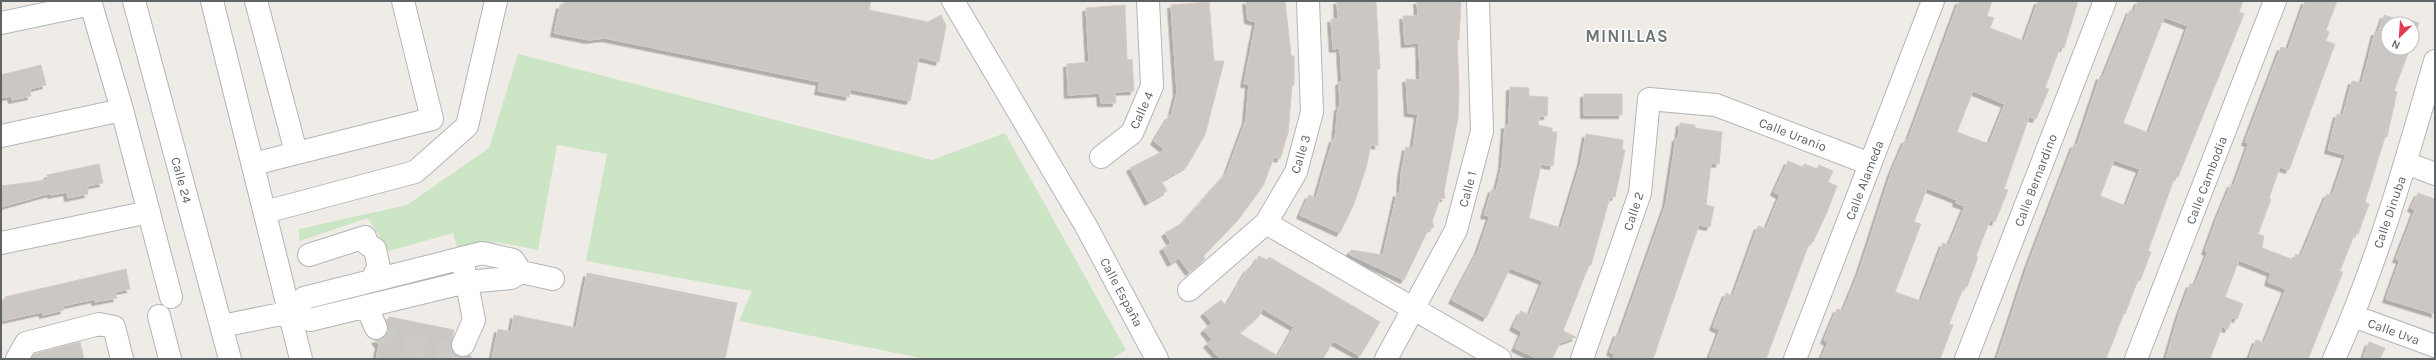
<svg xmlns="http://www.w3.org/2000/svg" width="2436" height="360" font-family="Karla,sans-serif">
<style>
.green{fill:#cbe5c5}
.building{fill:#cbc7c4;stroke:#d4ccc5;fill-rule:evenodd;filter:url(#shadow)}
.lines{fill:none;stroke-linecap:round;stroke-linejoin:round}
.minor-tunnel{stroke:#cbcac7;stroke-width:22;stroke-dasharray:22 11;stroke-linecap:butt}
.minor-casing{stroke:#b2b5b8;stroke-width:24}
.minor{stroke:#fff;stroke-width:22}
.labels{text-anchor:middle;stroke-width:3;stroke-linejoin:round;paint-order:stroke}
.street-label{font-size:13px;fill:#5e6366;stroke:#fff}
.district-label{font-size:17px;font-weight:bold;letter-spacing:1px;fill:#6f7578;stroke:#fff}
</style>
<defs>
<filter id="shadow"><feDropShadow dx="-3.5" dy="3.5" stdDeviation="0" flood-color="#0004"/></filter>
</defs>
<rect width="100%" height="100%" fill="#efece7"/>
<path class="green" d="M518,54l414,106 73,-27 121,217 -15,9h-186l-186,-38 13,-30 -166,-30 21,-107 -50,-9 -19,105 -40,-8 -40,9 -5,-18 -64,18 -21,-33 -69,23v-12l108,-24 82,-57z"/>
<path class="building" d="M564,1h307l-2,9 59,12 13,-7 5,11 -7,36 -20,-5 -9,44 -60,-12 -1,8 -31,-6 2,-9 -215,-44 -16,2 -35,-7 6,-28 4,1z
M1246,1h39l6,55h3v29h-2l-4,48 -8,26 -6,-2 -11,29 -25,34 -35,36 2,3 -16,13 -10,-14 -8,5 -8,-15 8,-5 -6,-10 16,-9 46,-52 19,-52 3,-36h-5l12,-62 -8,-2z
M1337,1h39l4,68h-3l1,77 -7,-2 -5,24 -12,36 -14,29 -40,-18 9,-20 7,3 17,-59h2l3,-32h2l-1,-25 3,-1 -2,-33 -7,1 -2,-30h7z
M1417,1h44l-2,39h-2l2,49 -1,29 -14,73 1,7 -5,1 -6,17 -2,5 2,6 -6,3 -24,50 -55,-26 2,-4 32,5 14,-62 3,1 1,-20 5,-27 7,1 5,-34 -10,-1 -2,-34 14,1 -1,-37 -14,1 -2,-28h15z
M1959,1h33l-5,15 7,2 -4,10 34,13 14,-40h40l-14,47 -4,-1 -15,41 4,1 -13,30 -7,-2 -25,72 4,1 -13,32 -5,-2 -14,36 2,1 -11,30 -3,-1 -15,38 4,1 -13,34h-119l7,-17 -4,-2 13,-31 6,2 16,-39 32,-99 14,-33h3zM1973,91l32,13 -16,40 -32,-12zM1927,188l30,12 -1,3 9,3 -16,39 -6,-2 -22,58 -26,-9 26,-68 -7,-2z
M2138,1h105l-4,11 5,2 -66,163 -3,-1 -27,75 3,1 -11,29 -2,-1 -13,34 -1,-1 -18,46h-109l30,-92 47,-123 3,1 23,-69 3,1 27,-67 4,2zM2164,17l24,9 -39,107 -26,-10zM2114,160l26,9 -14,37 -26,-10z
M2305,1h32l-11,29 3,2 -3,9 9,3 -46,126 -9,-3 -11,31 2,1 -13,35 6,2 -2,12 32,12 2,-6 5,2 26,-62 5,2 14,-41 -18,-5 9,-36 6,1 9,-34 10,2 13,-51h3l6,-17 18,6 2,-3 15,5 -7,19v-18h-24v24h22l-16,43 3,1 -10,45h-2l-20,65 4,2 -11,30 -3,-1 -15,38 3,1 -35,87h-59l7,-19 8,3 22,-54 -18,-7 3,-9 -32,-13 -14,37 18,7 -6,15 -5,-1 -4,11 -6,-2 -12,32h-44l12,-42 12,-33 5,1 13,-33 -3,-1 12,-33 14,-34 3,1 15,-42 -4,-1 36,-95 7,2z
M1209,2l5,59h10l-19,74 -18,31 -26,15 6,10 -19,11 -18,-34 35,-18 -11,-9 15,-25h2l6,-24 -6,-87z
M1125,5l2,55 5,-1 2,32 -19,1 1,11h-15l-1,-10 -32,2 -1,-31 22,-2 -3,-54z
M41,65l5,20 -16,4 1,7 -19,4 -1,-4 -10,2v-23z
M1510,87l19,1v8l19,1 -1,19h-8l-1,9 14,3v4h5l-4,34 -12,-2 -12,54 32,10 20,-66 5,-28 37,6 -1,9 3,1 -10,47h-5l-19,68h-2l-26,66 13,6 -16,6 -8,16h-14l-23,-11 7,-16 -9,-5 8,-16 8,4 14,-34 -33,-13 -24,50 -34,-18 26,-49 12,-35 -6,-1 8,-26 4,2 6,-25 3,-41 4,1z
M1584,94h38v21h-38z
M1680,123l15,2v3l27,4 -3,32 -8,-1 -5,42 8,2 -4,20 -11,-2 -46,134h-40l2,-5 -5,-2 7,-19 3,1 46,-130 10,-66h2z
M1788,161l15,6 1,-3 13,5 2,-4 14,6 -5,11 9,4 -10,26 -14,30 -3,-1 -44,118h-57l11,-29 -7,-3 13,-34 7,3 25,-70 8,3 14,-34 -6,-3z
M99,164l4,19 -16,3 1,8 -20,4 -1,-6 -16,3v-2l-50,14v-21l47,-6 -1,-5z
M2418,193l17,6v115l-49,-15 14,-39 -4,-1 19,-49 -4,-2z
M1259,256l8,4 2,-3 111,65 -20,34 -27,-15 -10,18h-103l-13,-15 5,-4 -8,-10 8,-7 -8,-10 17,-13 5,6 22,-38 3,1zM1263,309l31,18 -16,29 -39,-23 20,-17z
M126,269l4,20 -15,3 2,6 -22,4v-3l-32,7 1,4 -21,5 -1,-3 -41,9v-20l4,-1v-3z
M587,273l150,30 -12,56h-233l6,-30 13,3 3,-17 62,13z
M390,317l64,13 -3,16 2,6 5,5 12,-2 2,4h-96l3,-14 -4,-5 7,-1 4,-4 2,-6 -2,-9z
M80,342l4,17h-53l3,-5z
M2369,342l16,6 -5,11h-17z"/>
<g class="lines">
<path class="minor-tunnel" d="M376,328l18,14 52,10 17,-7"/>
<g class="minor-casing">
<path id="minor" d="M90,1l31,105 50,191
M134,1l96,358
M212,1l89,358
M256,1l40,151
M953,1l133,225 71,133
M1,23l90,-19
M1,136l121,-26
M1101,157l31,-24 20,-47 -4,-85
M2406,163l29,11
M253,164l179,-45 -29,-118
M265,212l150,-40 52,-46 29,-125
M1266,223l234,136
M1,243l148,-31
M309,255l56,-18 2,7 8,5 4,19 -4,5
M521,272l32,7
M1189,290l77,-67 30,-51 16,-60 -4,-111
M366,306l10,22
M159,316l11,43
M2353,316l82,30
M222,326l74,-15 14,9 156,-38 45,-4 10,-6 -8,-12 -31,-7 -178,45 -8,13
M463,345l11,-25 -10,-51
M17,359l9,-16 73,-19 15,3 8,32
M1386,359l70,-129 26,-99 -4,-130
M1582,359l58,-166 9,-94 67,6 154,59
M1795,359l138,-358
M1966,359l139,-358
M2136,359l139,-358
M2334,359c43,-95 72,-197 101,-298"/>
</g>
<use href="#minor" class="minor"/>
</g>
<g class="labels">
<g class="street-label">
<text transform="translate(1141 110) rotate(-66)" y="5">Calle 4</text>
<text transform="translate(1793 134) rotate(21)" y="5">Calle Uranio</text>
<text transform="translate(1300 154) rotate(-73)" y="5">Calle 3</text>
<text transform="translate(182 180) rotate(75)" y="5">Calle 24</text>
<text transform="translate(1864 180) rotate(-69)" y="5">Calle Alameda</text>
<text transform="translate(2035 180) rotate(-69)" y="5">Calle Bernardino</text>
<text transform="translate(2206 180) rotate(-69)" y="5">Calle Cambodia</text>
<text transform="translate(1467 189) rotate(-75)" y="5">Calle 1</text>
<text transform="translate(1633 211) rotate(-72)" y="5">Calle 2</text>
<text transform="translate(2389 212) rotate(-71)" y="5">Calle Dinuba</text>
<text transform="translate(1122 292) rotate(62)" y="5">Calle España</text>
<text transform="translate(2394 331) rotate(20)" y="5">Calle Uva</text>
</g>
<g class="district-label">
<text x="1627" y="42">MINILLAS</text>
</g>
</g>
<rect width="2436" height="360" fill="none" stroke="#5e6366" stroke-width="4"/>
<g transform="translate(2400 36) rotate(205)"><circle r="19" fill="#ffffff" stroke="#bfc1c2"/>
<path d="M0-3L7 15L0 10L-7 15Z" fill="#e03c4f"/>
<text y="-6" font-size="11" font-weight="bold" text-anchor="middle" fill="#5e6366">N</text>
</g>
</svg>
